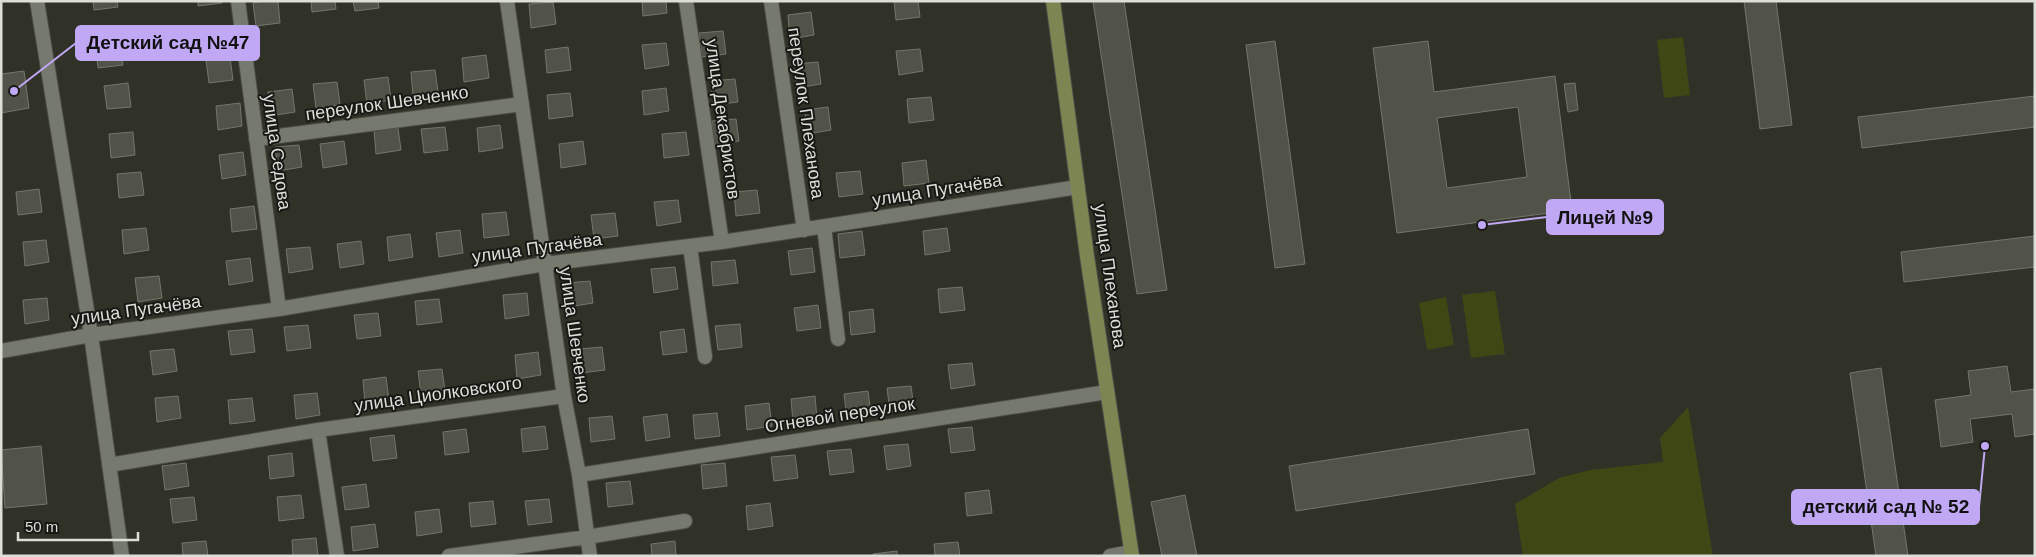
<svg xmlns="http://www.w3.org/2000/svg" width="2036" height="557" font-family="Helvetica,sans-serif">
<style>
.green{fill:#3f4715}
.building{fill:#515349;stroke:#73766a;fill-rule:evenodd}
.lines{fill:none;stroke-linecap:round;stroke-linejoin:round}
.minor-casing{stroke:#4b4d45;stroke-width:16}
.secondary-casing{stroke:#4b4d45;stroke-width:16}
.minor{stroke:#76796e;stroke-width:14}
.secondary{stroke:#7d8553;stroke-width:14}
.labels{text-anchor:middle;stroke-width:4;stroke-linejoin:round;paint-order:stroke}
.street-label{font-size:18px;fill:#dcded8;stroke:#181915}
.leader{fill:none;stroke:#c0a8f4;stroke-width:2}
.callout-dot{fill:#c0a8f4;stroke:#181915;stroke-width:2}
.callout{fill:#c0a8f4;stroke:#c0a8f4;stroke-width:2}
.callout-label{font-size:19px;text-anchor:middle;font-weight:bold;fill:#111}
</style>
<rect width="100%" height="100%" fill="#303228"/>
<path class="green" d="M1683,37l7,58 -26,3 -7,-58z
M1495,291l10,63 -34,4 -9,-63z
M1446,297l8,48 -27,5 -8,-47z
M1688,407l25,149h-190l-8,-52 44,-26 31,-8 73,-8 -3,-24z"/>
<path class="building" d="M93,1h24l1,6 -24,3z
M198,1h24v2l-24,3z
M265,1h13l2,22 -24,3 -3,-23z
M311,1h24l1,8 -24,3z
M353,1h25l1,7 -24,3z
M642,1h24l1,12 -24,3z
M894,1h24l2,16 -24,3z
M1093,1h31l43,289 -30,4z
M1744,1h32l16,124 -32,4z
M553,2l3,22 -25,4 -2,-24z
M811,12l3,23 -24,4 -2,-24z
M723,31l3,23 -24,3 -3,-24z
M1275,41l30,223 -30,4 -29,-223z
M1428,41l6,51 121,-16 17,134 -175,23 -24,-185zM1518,107l9,70 -80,11 -10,-70z
M120,42l3,23 -25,3 -2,-23z
M666,43l3,22 -24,4 -3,-24z
M568,47l3,23 -24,3 -2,-23z
M920,49l3,22 -24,4 -3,-24z
M486,55l3,23 -25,4 -2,-24z
M230,57l3,23 -24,3 -3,-23z
M818,62l3,22 -25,4 -2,-24z
M435,70l3,22 -25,4 -2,-24z
M24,71l5,37 -28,5v-39z
M388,77l3,23 -24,4 -3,-24z
M735,79l3,23 -25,3 -2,-24z
M337,82l3,23 -24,3 -3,-24z
M128,83l3,24 -24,2 -3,-23z
M1575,83l3,27 -10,2 -4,-28z
M666,88l3,23 -25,4 -2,-24z
M292,89l3,23 -25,4 -2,-24z
M570,93l3,23 -24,3 -2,-24z
M2035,96v31l-173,21 -4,-31z
M931,97l3,23 -25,3 -2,-24z
M240,103l2,23 -24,4 -2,-24z
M828,107l3,23 -24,4 -2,-24z
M736,119l3,22 -24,4 -3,-24z
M500,125l3,23 -24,4 -2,-24z
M445,127l3,23 -24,3 -3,-24z
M398,128l3,22 -25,4 -2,-24z
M133,132l2,23 -24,3 -2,-24z
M686,132l3,23 -25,3 -2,-24z
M344,141l3,23 -24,4 -3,-24z
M583,141l3,23 -25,4 -2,-24z
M299,145l3,22 -24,4 -3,-24z
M243,152l3,23 -24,4 -3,-24z
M926,160l3,23 -25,3 -2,-23z
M860,171l3,23 -24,3 -3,-24z
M141,172l3,23 -25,3 -2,-24z
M39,189l3,23 -24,3 -2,-23z
M757,190l3,23 -24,3 -2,-24z
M678,200l3,22 -24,4 -3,-24z
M254,206l3,23 -25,3 -2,-23z
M506,212l3,23 -25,3 -2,-24z
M615,213l3,23 -24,3 -3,-24z
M146,228l3,22 -25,4 -2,-24z
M947,228l3,23 -25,4 -2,-24z
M460,230l3,23 -24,4 -3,-24z
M862,231l3,24 -25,3 -2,-24z
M410,234l3,23 -24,4 -2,-24z
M2035,236v31l-131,15 -3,-30z
M46,240l3,22 -24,4 -2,-24z
M361,241l3,23 -24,4 -3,-24z
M310,247l3,22 -24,4 -3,-24z
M812,248l3,24 -24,3 -3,-24z
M250,258l3,23 -24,4 -3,-24z
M735,260l3,23 -25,3 -2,-24z
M675,267l3,22 -24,4 -3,-24z
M159,276l3,22 -24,4 -3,-24z
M590,281l3,22 -25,4 -2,-24z
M962,287l3,23 -25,3 -2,-24z
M527,293l2,22 -24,4 -2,-24z
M47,298l2,22 -24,4 -2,-24z
M439,299l3,23 -25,3 -2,-24z
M818,305l3,23 -24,3 -3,-23z
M873,309l2,23 -24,3 -2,-23z
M378,313l3,23 -24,3 -3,-24z
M740,324l2,23 -24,3 -3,-24z
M308,325l3,23 -24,3 -3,-24z
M252,329l3,23 -24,3 -3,-24z
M684,329l3,23 -24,3 -3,-23z
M602,347l3,23 -24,3 -2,-24z
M174,349l3,22 -24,4 -3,-24z
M538,352l3,23 -24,4 -2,-24z
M972,363l3,22 -24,4 -3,-24z
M2007,366l4,26 24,-3v45l-20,3 -3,-23 -42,5 3,23 -32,5 -6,-47 36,-5 -3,-24z
M1881,368l27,188h-32l-26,-183z
M442,369l3,22 -24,4 -3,-24z
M386,377l3,23 -24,4 -2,-24z
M911,386l3,22 -24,4 -3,-24z
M868,391l3,23 -24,4 -3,-24z
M317,393l3,22 -24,4 -2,-24z
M178,396l3,22 -24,4 -2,-24z
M815,396l2,23 -24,3 -2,-23z
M252,398l3,23 -25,3 -2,-24z
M769,403l3,23 -25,4 -2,-24z
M717,413l3,23 -25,3 -2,-24z
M667,414l3,23 -24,4 -3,-24z
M612,416l3,23 -24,3 -2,-24z
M545,426l3,23 -25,3 -2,-23z
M972,427l3,23 -24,3 -3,-24z
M466,429l3,23 -24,3 -2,-23z
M1528,429l7,45 -239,37 -7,-45z
M394,435l3,23 -24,3 -3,-23z
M908,444l3,22 -24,4 -3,-24z
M41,446l6,58 -42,4 -4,-58z
M851,449l3,23 -24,3 -3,-24z
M292,453l2,23 -24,3 -2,-23z
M795,455l3,23 -24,3 -3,-24z
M186,463l3,23 -24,4 -3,-24z
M725,463l2,23 -24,3 -2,-24z
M630,481l3,23 -25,3 -2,-24z
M366,484l3,23 -24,3 -3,-23z
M989,490l3,23 -25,3 -2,-23z
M301,495l3,23 -25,3 -2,-24z
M1185,495l12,61h-35l-11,-54z
M194,497l3,23 -24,3 -3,-24z
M549,499l3,23 -24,3 -3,-24z
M493,501l3,23 -25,3 -2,-24z
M770,503l3,23 -25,4 -2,-24z
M439,509l3,23 -25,4 -2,-24z
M375,524l3,23 -25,4 -2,-24z
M316,538l2,18h-25l-1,-16z
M206,541l2,15h-25l-1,-13z
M675,541l1,15h-24l-1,-12z
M958,542l2,14h-25l-1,-12z
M897,551v5h-24v-2z"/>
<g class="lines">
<g class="minor-casing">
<path id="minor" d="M37,1l54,334 31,221
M238,1l41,308
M507,1l57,395 15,79 11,81
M686,1l36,241
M771,1l33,229
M256,139l266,-35
M824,227l14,112
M690,246l15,111
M1,351l90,-16 188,-26 266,-45 177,-22 356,-55
M318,430l19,126
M109,465l209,-35 246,-34
M579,475l528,-83
M449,556l138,-19 98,-16
M1110,556l21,-4"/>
</g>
<g class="secondary-casing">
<path id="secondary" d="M1053,1l34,255 45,300"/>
</g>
<use href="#minor" class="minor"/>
<use href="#secondary" class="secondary"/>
</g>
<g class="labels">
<g class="street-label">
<text transform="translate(387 103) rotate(-8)" y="6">переулок Шевченко</text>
<text transform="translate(806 113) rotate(82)" y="6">переулок Плеханова</text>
<text transform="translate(723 119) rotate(82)" y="6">улица Декабристов</text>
<text transform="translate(277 152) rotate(82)" y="6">улица Седова</text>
<text transform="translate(937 190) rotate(-9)" y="6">улица Пугачёва</text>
<text transform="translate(537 248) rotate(-8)" y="6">улица Пугачёва</text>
<text transform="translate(1110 276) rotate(82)" y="6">улица Плеханова</text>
<text transform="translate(136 310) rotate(-8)" y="6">улица Пугачёва</text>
<text transform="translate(575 335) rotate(82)" y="6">улица Шевченко</text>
<text transform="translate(438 394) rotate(-8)" y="6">улица Циолковского</text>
<text transform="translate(840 415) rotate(-9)" y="6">Огневой переулок</text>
</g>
</g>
<path class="leader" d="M14 91L76 43M1482 225L1547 217M1985 446L1979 507"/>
<g class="callout-dot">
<circle cx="14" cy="91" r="5"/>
<circle cx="1482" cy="225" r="5"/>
<circle cx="1985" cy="446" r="5"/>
</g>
<g class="callout">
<rect x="76" y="26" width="183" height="34" rx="5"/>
<rect x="1547" y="200" width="116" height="34" rx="5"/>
<rect x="1792" y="490" width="187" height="34" rx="5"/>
</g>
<g class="callout-label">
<text x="168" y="49">Детский сад №47</text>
<text x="1605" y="224">Лицей №9</text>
<text x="1886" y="513">детский сад № 52</text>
</g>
<rect width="2036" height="557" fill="none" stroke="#dcded8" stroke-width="5"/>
<path d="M18 532v8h120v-8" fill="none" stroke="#dcded8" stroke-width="2.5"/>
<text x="25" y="532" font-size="15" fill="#dcded8" stroke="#181915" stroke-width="4" paint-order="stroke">50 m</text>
</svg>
